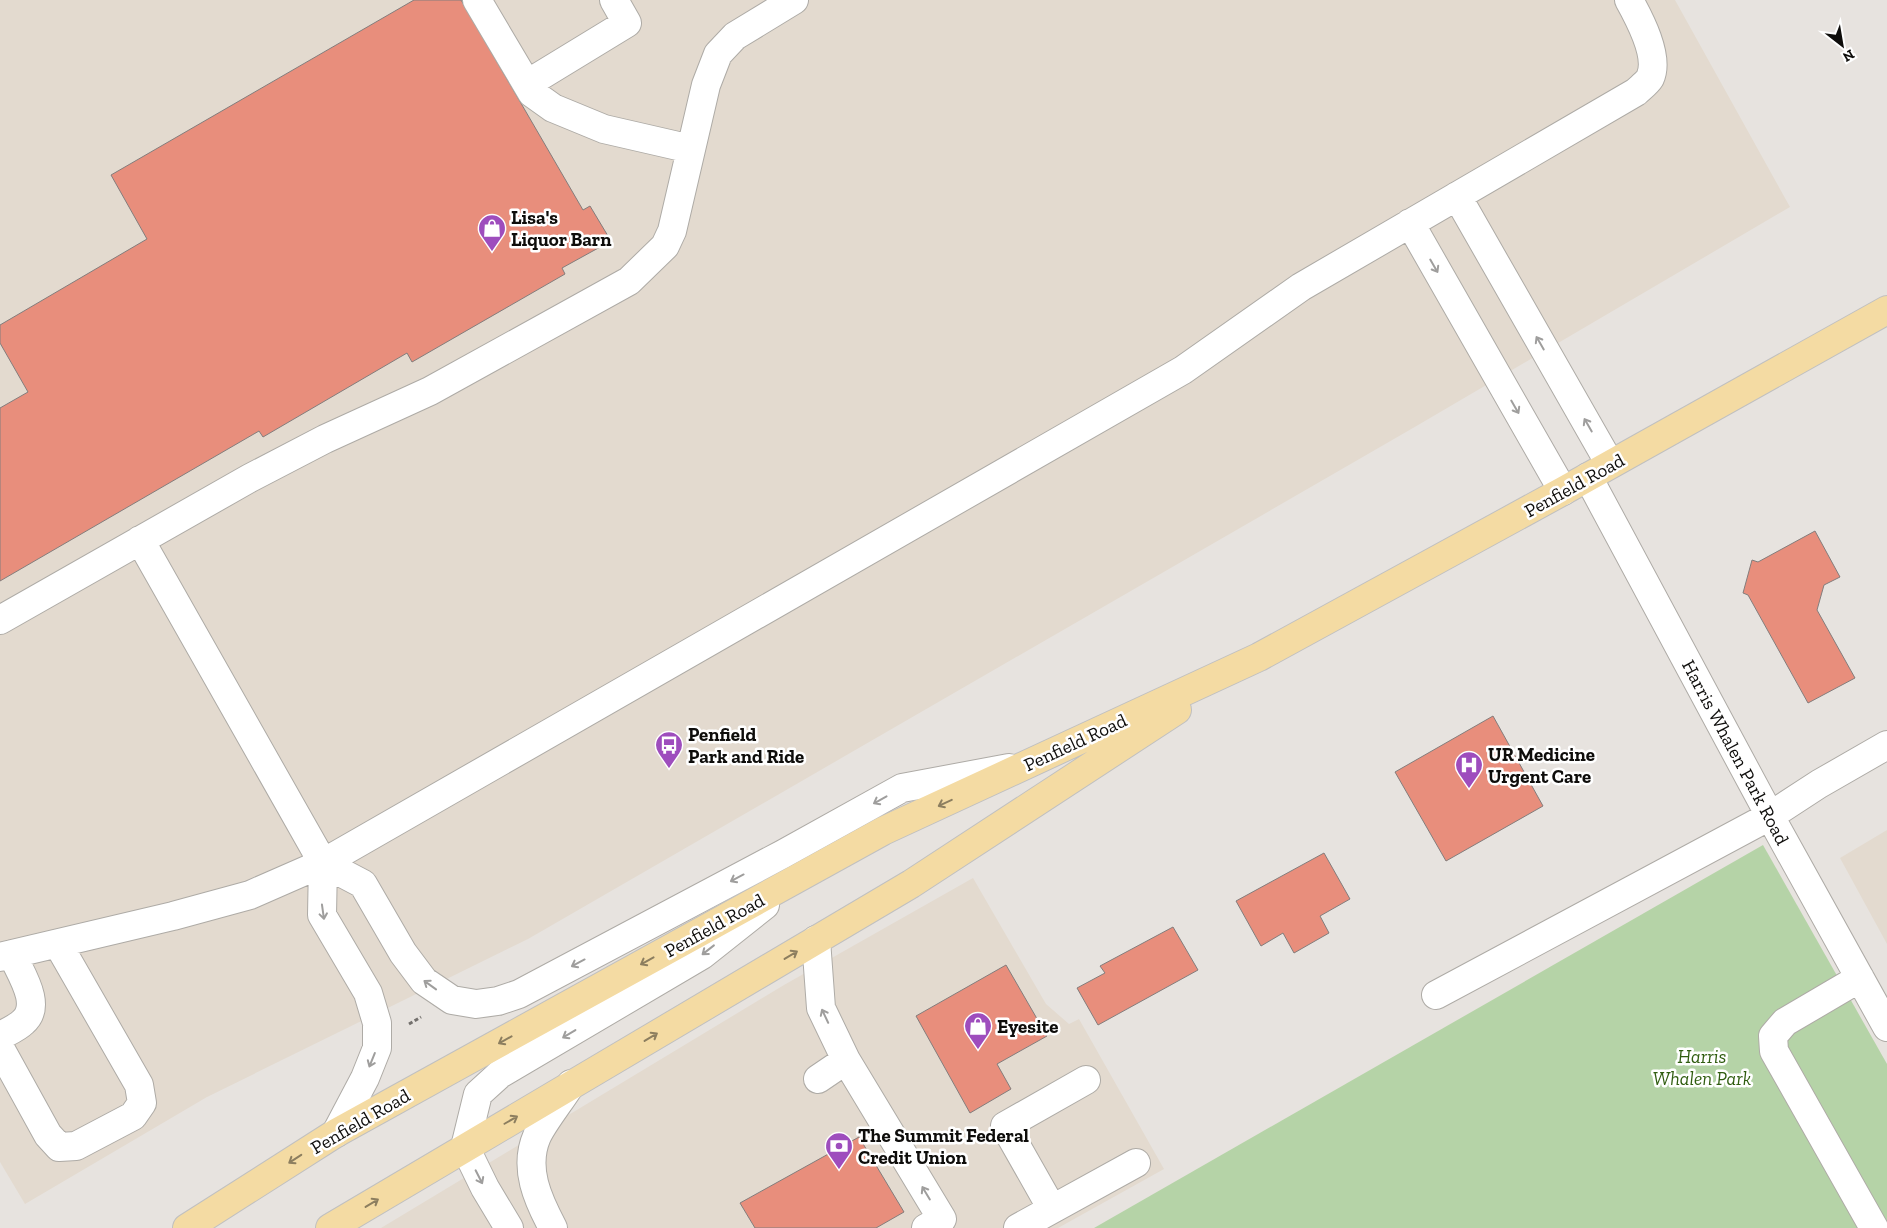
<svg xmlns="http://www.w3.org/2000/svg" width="1887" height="1228" font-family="'Zilla Slab',serif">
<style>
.built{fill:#e3dacf}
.green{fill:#b5d3a7}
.building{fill:#e88e7c;stroke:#837d7c}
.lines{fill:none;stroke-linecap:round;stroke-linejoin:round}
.minor-casing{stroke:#aeaba6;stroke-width:30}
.major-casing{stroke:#c0c0c0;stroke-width:30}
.path{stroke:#73706d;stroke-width:3;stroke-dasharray:4 2.5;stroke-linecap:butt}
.minor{stroke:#fff;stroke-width:28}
.major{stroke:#f4dba3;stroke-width:28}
.oneway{stroke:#9f9e9d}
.oneway2{stroke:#8c7e5f}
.labels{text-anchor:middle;stroke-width:5;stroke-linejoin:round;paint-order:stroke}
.poi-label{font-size:19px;font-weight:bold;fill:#0e0d0b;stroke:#fff;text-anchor:start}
.street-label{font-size:19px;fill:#0e0d0b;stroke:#fff}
.park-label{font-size:19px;font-style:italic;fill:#305d10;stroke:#fff}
</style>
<rect width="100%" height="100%" fill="#e7e3df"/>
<path class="built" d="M0,0h1675l115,207 -377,221 -885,511 -321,158 -182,107 -25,-42z
M1887,830v114l-47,-86z
M973,878l73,126 23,20 10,-5 85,150 -106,59h-677l403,-243z"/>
<path class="green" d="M1763,845l124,219v164h-793z"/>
<path class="building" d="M414,0h47l122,210 7,-4 21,35 -49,27 3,6 -153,88 -5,-9 -144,84 -4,-6 -259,150v-173l28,-16 -28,-49v-18l147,-86 -36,-64z
M1815,531l25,46 -16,8 -7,25 38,68 -47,25 -60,-108 -5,-2 9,-33 6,2z
M1493,716l50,90 -97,55 -51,-89z
M1324,853l26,46 -30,17 9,17 -35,20 -11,-20 -22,13 -25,-45z
M1173,927l25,43 -100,55 -21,-37 28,-15 -5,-7z
M1006,965l41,71 -50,28 14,25 -41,24 -54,-97z
M859,1137l45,75 -28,16h-121l-15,-25z"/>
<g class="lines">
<g class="minor-casing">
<path id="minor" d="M477,0l55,93 21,15 51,21 87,20
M527,84l100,-61 -13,-23
M1457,196l153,268
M1410,223l153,268
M1588,477l182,339 117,211
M140,540l183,323 -1,52 46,78 9,30v25l-12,30 -29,55
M0,620l250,-142 75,-39 105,-48 199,-110 36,-35 7,-15 34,-146 12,-31 17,-18 59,-36
M323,863l40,21 40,69 21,28 28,19 24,4 22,-3 21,-7 264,-140 119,-66 107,-20
M816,940l5,68 25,52 96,159 -16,9
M0,957l173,-41 77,-21 73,-32 860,-493 118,-83 335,-195c4,-4 11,-9 14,-14 10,-21 -11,-60 -21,-78
M1860,978l-75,44 -12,14 1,15 100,177
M1436,995l334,-179 49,-32 68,-39
M0,1036c7,-4 17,-8 23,-14 20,-17 -3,-49 -11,-68
M0,1048l48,87 11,12 17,-1 57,-30 9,-13 -3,-18 -81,-141
M818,1079l28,-19
M1052,1209l-47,-83 81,-46
M509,1228l-24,-40 -20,-41 13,-53 22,-20 202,-119 63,-50
M553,1228c-15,-28 -30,-60 -16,-92 7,-15 25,-37 34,-52
M1018,1228l118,-65"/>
</g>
<g class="major-casing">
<path id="major" d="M187,1228l149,-95 547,-302 376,-174 304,-166 324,-181
M330,1228l581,-344 266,-174"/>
</g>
<path class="path" d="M409,1024l12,-7"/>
<use href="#minor" class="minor"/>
<use href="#major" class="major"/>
</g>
<defs><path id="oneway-shaft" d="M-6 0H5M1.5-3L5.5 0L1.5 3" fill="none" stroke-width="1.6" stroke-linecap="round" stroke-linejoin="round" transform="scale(1.25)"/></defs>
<g class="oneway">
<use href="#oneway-shaft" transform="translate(1434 266) rotate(60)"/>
<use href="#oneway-shaft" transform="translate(1540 343) rotate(-120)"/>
<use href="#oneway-shaft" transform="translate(1515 407) rotate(60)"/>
<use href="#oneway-shaft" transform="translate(1588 425) rotate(-120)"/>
<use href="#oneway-shaft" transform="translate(880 800) rotate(151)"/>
<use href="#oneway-shaft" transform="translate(737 878) rotate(152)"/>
<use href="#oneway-shaft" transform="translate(323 912) rotate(82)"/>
<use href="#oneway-shaft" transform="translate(708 950) rotate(142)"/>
<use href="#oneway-shaft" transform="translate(578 963) rotate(152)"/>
<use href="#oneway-shaft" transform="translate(430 985) rotate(-144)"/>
<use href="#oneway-shaft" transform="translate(825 1016) rotate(-115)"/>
<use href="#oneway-shaft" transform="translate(569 1034) rotate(149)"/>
<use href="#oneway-shaft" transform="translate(372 1060) rotate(112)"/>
<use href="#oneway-shaft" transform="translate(479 1177) rotate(63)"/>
<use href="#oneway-shaft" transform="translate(926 1193) rotate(-121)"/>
</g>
<g class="oneway2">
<use href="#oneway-shaft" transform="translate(945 803) rotate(155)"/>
<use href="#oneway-shaft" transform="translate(791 955) rotate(-31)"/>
<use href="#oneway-shaft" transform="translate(647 961) rotate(151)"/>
<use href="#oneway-shaft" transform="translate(651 1037) rotate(-31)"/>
<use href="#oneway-shaft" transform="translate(505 1040) rotate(151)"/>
<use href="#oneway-shaft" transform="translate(511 1120) rotate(-30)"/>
<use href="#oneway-shaft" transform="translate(295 1159) rotate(147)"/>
<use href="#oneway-shaft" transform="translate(372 1203) rotate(-31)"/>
</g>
<defs>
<g id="shop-pin" transform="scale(1.4375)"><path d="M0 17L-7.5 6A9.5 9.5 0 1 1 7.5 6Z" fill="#9e4dbd" stroke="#fff"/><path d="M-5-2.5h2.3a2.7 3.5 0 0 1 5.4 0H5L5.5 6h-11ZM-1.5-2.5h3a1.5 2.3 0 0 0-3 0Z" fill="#fff"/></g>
<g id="bus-pin" transform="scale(1.4375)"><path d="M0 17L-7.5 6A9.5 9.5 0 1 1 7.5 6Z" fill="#9e4dbd" stroke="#fff"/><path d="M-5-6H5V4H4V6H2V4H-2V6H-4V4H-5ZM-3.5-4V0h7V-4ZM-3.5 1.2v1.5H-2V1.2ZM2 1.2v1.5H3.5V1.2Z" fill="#fff"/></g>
<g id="hospital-pin" transform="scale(1.4375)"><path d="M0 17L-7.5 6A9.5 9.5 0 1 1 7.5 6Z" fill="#9e4dbd" stroke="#fff"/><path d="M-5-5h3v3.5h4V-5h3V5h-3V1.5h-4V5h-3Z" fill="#fff"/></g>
<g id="bank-pin" transform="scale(1.4375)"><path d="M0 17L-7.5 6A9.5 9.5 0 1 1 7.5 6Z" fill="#9e4dbd" stroke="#fff"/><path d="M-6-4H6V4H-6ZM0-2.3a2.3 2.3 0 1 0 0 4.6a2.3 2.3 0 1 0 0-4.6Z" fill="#fff"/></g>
</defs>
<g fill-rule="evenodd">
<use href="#shop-pin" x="492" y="228"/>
<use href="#bus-pin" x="669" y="745"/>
<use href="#hospital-pin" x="1469" y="765"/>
<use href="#shop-pin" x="978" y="1026"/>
<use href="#bank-pin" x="839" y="1146"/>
</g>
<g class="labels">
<g class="poi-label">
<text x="511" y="224">Lisa's<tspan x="511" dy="22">Liquor Barn</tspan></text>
<text x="688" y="741">Penfield<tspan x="688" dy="22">Park and Ride</tspan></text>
<text x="1488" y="761">UR Medicine<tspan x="1488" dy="22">Urgent Care</tspan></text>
<text x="997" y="1033">Eyesite</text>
<text x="858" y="1142">The Summit Federal<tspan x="858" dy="22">Credit Union</tspan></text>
</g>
<g class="street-label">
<text transform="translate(1574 485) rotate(-29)" y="7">Penfield Road</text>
<text transform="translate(1075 742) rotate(-25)" y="7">Penfield Road</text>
<text transform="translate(1736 752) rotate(62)" y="7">Harris Whalen Park Road</text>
<text transform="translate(714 925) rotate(-29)" y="7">Penfield Road</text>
<text transform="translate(360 1121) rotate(-30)" y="7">Penfield Road</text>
</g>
<g class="park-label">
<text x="1702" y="1063">Harris<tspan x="1702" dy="22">Whalen Park</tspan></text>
</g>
</g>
<g transform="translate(1842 45) rotate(149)" stroke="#ffffff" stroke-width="4" paint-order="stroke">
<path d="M0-4L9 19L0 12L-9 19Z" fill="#0e0d0b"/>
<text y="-8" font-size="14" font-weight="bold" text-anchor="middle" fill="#0e0d0b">N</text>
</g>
</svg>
